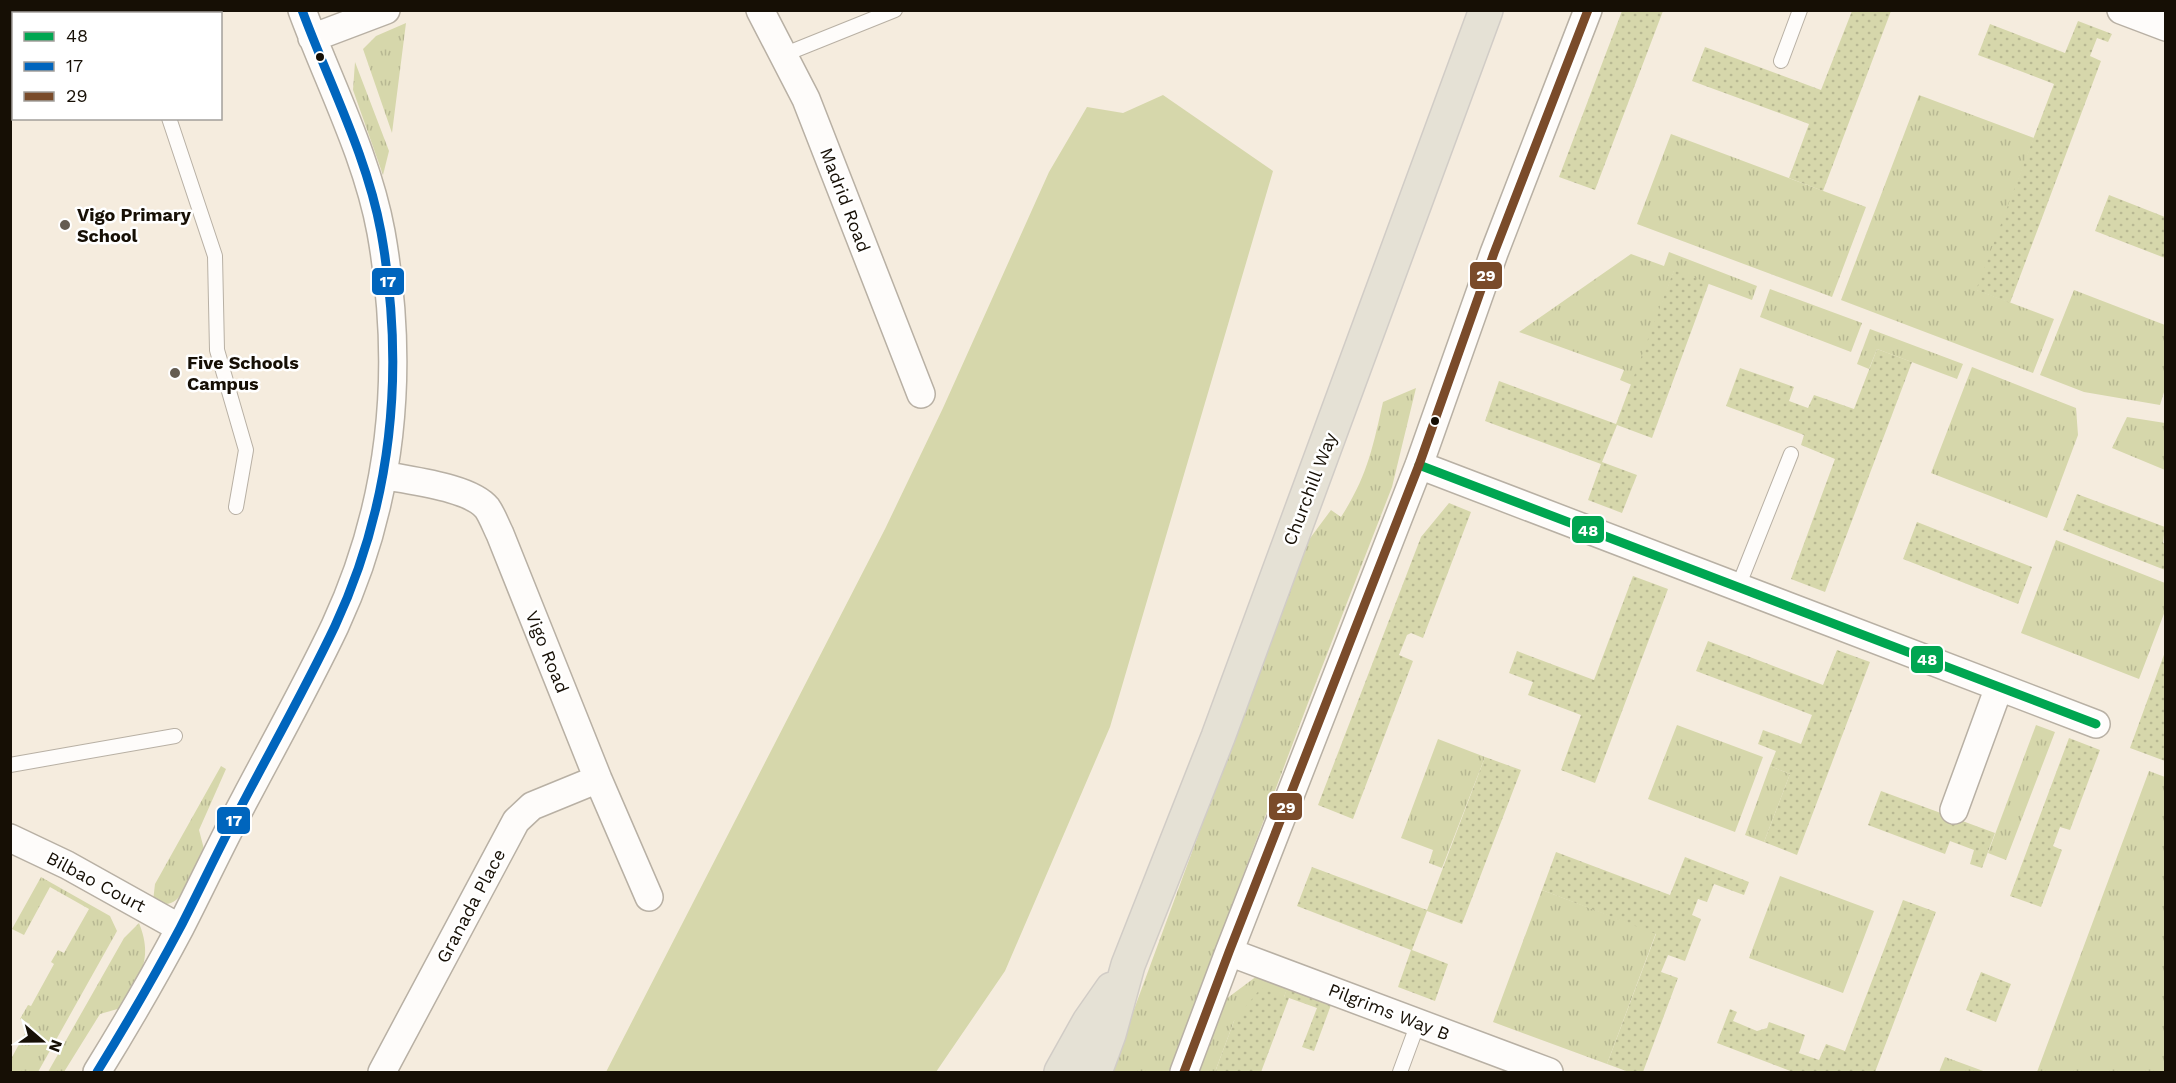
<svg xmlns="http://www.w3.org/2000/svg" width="2176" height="1083" font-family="'Work Sans',sans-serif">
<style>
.grass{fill:url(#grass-tufts)}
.park{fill:#d6d7ab}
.garden{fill:url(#garden-dots)}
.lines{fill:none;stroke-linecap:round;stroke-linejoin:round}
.lane-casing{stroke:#b8b0a4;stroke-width:16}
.street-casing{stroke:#b8b0a4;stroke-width:30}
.primary-casing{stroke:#d1ccc6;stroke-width:36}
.lane{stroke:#fefcfa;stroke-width:14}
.street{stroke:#fefcfa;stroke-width:27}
.primary{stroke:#e5e1d5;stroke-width:33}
.bus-1-casing{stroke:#fff;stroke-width:14}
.bus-2-casing{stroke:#fff;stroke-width:14}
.bus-3-casing{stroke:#fff;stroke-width:14}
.bus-1{stroke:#00a651;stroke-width:9}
.bus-2{stroke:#0065bd;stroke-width:9}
.bus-3{stroke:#7a4b2a;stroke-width:9}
.bus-dot{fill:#160f05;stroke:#fff;stroke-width:2}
.poi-dot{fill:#645c51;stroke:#fff;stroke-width:2}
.labels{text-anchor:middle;stroke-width:5;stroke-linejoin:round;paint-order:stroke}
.street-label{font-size:18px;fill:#160f05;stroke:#fff}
.poi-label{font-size:18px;font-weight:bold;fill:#160f05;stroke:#fff;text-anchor:start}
.line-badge{stroke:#fff;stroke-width:2}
.badge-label{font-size:16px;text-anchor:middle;font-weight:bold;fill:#fff}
</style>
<defs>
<pattern id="grass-tufts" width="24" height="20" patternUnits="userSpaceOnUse" patternTransform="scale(1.5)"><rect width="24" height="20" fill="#d6d7ab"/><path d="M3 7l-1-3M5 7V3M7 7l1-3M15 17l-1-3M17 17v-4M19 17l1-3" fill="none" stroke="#b7b792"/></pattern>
<pattern id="garden-dots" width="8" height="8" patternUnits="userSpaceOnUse" patternTransform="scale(1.5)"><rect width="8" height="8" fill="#d6d7ab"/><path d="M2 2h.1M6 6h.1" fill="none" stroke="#b7b792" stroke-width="1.8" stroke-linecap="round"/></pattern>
</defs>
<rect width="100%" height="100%" fill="#f5ecde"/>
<path class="grass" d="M406,23l-14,110 -29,-84 13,-13z
M355,62l34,89 -6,24 -30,-85z
M1919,95l115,43 -57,152 77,29 -21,54 -192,-73z
M1671,134l195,73 -34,90 -195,-73z
M1669,252l88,34 -5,14 -78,-29 -42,114 -12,-5 4,-10 -105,-38 112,-78 33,12z
M1770,289l92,34 -11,29 -91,-35z
M2074,290l91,35v64l-5,16 -76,-13 -44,-17z
M1870,329l93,35 -6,15 -80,-30 -8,20 -12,-5z
M1972,367l104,41 2,27 -31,83 -116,-45z
M1416,388l-24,99 -84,216 -139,369h-58l194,-527 26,-35 10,7c26,-40 32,-70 42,-115z
M2127,417l38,6v47l-53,-22z
M2056,540l109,43v28l-26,68 -118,-46z
M1677,725l86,32 -28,75 -87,-33z
M2036,725l19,7 -49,128 -18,-7z
M1438,739l47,18 -43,111 -13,-5 4,-13 -32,-12z
M221,766l5,3 -27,61 5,19c-5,10 -20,46 -28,51 -7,6 -15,4 -23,1l2,-17z
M1770,766l20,8 -26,68 -19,-7z
M2149,771l16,6v295h-128z
M1780,876l94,35 -31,82 -94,-35z
M41,877l69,39 7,15 -79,141h-27v-13l19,-35 -10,-5 8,-14 3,1 23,-42 -3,-2 7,-12 6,3 25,-44 -39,-22 -26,48 -12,-6z
M1542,890l114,43 -49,131 -114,-42z
M139,923c15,37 0,54 -18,85l-21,6 -36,58h-16l76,-134z
M1261,973l28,11 -5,13 -50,24 -19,51h-19l26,-70z
M1945,1057l41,15h-47z"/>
<path class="park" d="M1163,95l110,76 -163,556 -105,244 -69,101h-330l279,-543 58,-121 106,-236 38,-65 36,6z"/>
<path class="garden" d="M1622,11h41l-68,179 -36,-13z
M1852,11h39l-68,180 -34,-13 20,-54 -117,-43 13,-34 116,43z
M2078,21l34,13 -4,8 -11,-4 -7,18 11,5 -91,242 -34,-13 78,-206 -76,-29 12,-31 75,29z
M2109,195l56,22v41l-70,-27z
M1674,270l35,13 -57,155 -35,-13 -15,37 35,13 -15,38 -34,-13 13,-36 -116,-43 14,-40 117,43z
M1877,349l35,13 -87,230 -34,-13 44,-120 -34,-14 3,-10 -78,-29 14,-38 54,19 -5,14 19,7 6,-13 40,14z
M2077,494l88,33 -2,16 2,1v26l-102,-40z
M1449,503l22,9 -48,126 -12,-5 -4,2 -8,20 14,6 -60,158 -35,-14 103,-268z
M1917,522l115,45 -14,37 -115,-45z
M1633,576l35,13 -73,194 -34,-13 20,-55 -53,-20 5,-13 -24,-9 8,-22 77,29z
M1708,641l115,44 14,-35 33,12 -73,193 -33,-13 26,-68 -20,-8 6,-15 -18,-7 5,-14 38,14 11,-29 -116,-44z
M2165,652l1,107 -1,2 -35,-13z
M2069,738l31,12 -30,80 -10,-3 -7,19 9,4 -21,57 -31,-11z
M1485,757l36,13 -59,154 -35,-13 -15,39 36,14 -13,37 -37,-14 13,-37 -114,-44 15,-39 115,43z
M1881,791l114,42 -13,35 -12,-4 4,-14 -24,-9 -5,13 -77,-29z
M1556,852l114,43 15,-38 64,25 -5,13 -30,-11 -7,18 -9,-3 -6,16 9,4 -16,42 -17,-6 -7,17 17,6 -35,94h-14l-22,-8 49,-130 -114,-44z
M1903,900l33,12 -61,160h-82l-76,-29 13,-34 7,3 -4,9 24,10 10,-3 2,-6 36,13 -6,18 20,7 7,-16 19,7z
M1981,972l30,12 -15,38 -30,-12z
M1261,988l23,9 3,-9 44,17 -17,46 -12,-4 15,-39 -28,-10 -28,74h-46l19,-51z"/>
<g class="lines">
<g class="lane-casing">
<path id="lane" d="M133,10l1,4
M783,55l112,-45
M1781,61l19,-51
M169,118l46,138 2,94 29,100 -10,57
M1738,587l53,-133
M10,765l165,-29
M1400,1072l18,-49"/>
</g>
<g class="street-casing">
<path id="street" d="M760,10l46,89 115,295
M2121,10l45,17
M312,38l74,-28
M1419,465l677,259
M383,475c27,6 87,12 104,33 5,7 9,18 13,26l98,245 51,118
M1954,810l45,-123
M10,838l57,27 113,63
M1229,952l320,120
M97,1072c29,-47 57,-95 83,-144 22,-43 42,-86 65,-129 30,-57 62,-114 90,-173 58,-125 70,-259 46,-394 -14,-76 -52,-149 -79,-222
M382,1072l134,-251 16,-15 66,-27
M1184,1072l45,-120 190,-487 75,-212 94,-243"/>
</g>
<g class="primary-casing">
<path id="primary" d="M1061,1072l28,-50 23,-33
M1095,1072l14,-38 19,-69 90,-228 268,-727"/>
</g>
<use href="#lane" class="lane"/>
<use href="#street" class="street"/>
<use href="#primary" class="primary"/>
<g class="bus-1-casing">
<path id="bus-1" d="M1419,465l677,259"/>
</g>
<g class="bus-2-casing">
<path id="bus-2" d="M97,1072c29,-47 57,-95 83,-144 22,-43 42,-86 65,-129 30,-57 62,-114 90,-173 58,-125 70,-259 46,-394 -14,-76 -52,-149 -79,-222"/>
</g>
<g class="bus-3-casing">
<path id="bus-3" d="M1184,1072l45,-120 190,-487 75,-212 94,-243"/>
</g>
<use href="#bus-1" class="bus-1"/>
<use href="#bus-2" class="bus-2"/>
<use href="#bus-3" class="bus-3"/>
</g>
<g class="bus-dot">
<circle cx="320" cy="57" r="5"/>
<circle cx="1435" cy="421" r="5"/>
</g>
<g class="poi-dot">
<circle cx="65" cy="225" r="6"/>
<circle cx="175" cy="373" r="6"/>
</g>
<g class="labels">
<g class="street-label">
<text transform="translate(845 200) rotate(69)" y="6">Madrid Road</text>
<text transform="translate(1310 489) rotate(-69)" y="6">Churchill Way</text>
<text transform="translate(547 652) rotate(68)" y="6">Vigo Road</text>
<text transform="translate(96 882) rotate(28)" y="6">Bilbao Court</text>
<text transform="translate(471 906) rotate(-62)" y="6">Granada Place</text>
<text transform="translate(1389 1012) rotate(21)" y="6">Pilgrims Way B</text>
</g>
<g class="poi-label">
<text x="77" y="221">Vigo Primary<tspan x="77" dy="21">School</tspan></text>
<text x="187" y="369">Five Schools<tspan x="187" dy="21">Campus</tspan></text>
</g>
</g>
<g class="line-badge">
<rect x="1469" y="261" width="34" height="29" rx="6" fill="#7a4b2a"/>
<rect x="371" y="267" width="34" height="29" rx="6" fill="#0065bd"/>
<rect x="1571" y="515" width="34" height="29" rx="6" fill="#00a651"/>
<rect x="1910" y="645" width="34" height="29" rx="6" fill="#00a651"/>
<rect x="1268" y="792" width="35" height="29" rx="6" fill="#7a4b2a"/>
<rect x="216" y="806" width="35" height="29" rx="6" fill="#0065bd"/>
</g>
<g class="badge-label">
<text x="1486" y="281">29</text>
<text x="388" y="287">17</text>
<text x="1588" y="536">48</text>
<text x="1927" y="665">48</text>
<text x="1286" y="813">29</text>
<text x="234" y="826">17</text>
</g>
<rect width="2176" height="1083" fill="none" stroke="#160f05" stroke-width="24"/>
<rect x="12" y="12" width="210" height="108" fill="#ffffff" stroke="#a29f9b" stroke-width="1.5"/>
<rect x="24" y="32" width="30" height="9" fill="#00a651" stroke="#a29f9b" stroke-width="1.5"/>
<text x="66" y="42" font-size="18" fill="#160f05">48</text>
<rect x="24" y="62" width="30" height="9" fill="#0065bd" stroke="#a29f9b" stroke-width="1.5"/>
<text x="66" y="72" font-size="18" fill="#160f05">17</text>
<rect x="24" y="92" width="30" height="9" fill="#7a4b2a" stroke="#a29f9b" stroke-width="1.5"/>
<text x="66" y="102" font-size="18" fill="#160f05">29</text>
<g transform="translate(42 1041) rotate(110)" stroke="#ffffff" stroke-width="4.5" paint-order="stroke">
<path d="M0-4.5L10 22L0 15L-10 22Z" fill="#160f05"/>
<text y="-9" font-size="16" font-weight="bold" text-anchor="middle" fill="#160f05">N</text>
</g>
</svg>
